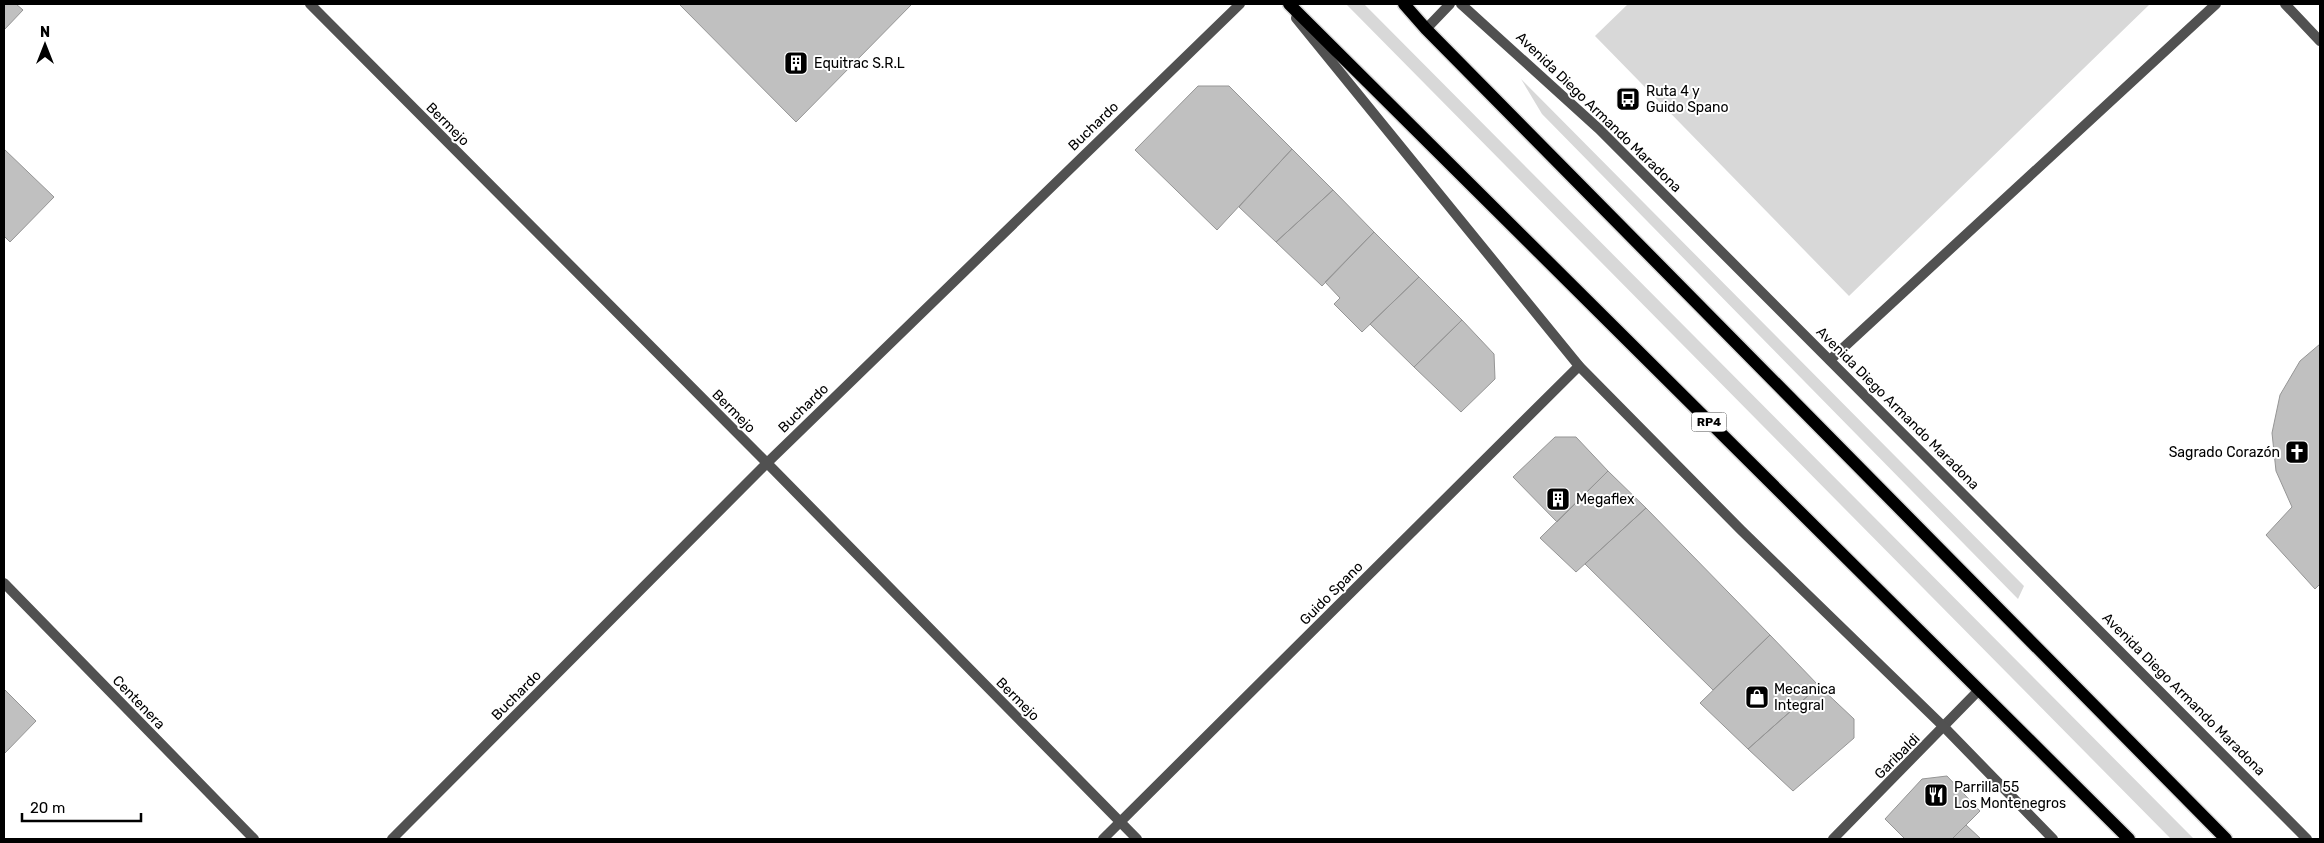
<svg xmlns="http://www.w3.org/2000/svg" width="2324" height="843" font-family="Rubik,sans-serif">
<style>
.green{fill:#d8d8d8}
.building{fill:#c0c0c0;stroke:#959595}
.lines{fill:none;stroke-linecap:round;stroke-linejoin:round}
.primary-casing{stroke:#dbdbdb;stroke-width:15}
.service{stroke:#515151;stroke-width:10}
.minor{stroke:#515151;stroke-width:10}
.tertiary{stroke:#515151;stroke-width:10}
.primary{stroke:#000;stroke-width:12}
.labels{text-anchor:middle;stroke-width:4;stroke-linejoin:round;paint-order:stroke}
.shield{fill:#fff;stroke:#4c4c4c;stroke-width:1}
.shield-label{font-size:12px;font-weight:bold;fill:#000}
.poi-label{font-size:14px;fill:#000;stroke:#fff;text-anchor:start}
.street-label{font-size:14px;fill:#000;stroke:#fff}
</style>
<rect width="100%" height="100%" fill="#fff"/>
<path class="green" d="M1346,4h18l830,835h-23z
M1628,4h522l-301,292 -254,-260z
M1521,79l503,507 -6,13 -476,-485z"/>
<path class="building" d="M4,4h12l7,6 -19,20z
M679,4h233l-116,118z
M1198,86h31l63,63 -75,81 -82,-80z
M4,149l50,48 -44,45 -6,-6z
M1292,149l41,41 -57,52 -37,-35z
M1333,190l41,42 -52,54 -46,-44z
M1374,232l45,45 -57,55 -28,-28 6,-6 -15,-16z
M1419,277l43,43 -48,47 -44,-43z
M1462,320l32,34 1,25 -34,33 -47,-45z
M2320,344v240l-5,5 -49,-54 26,-28 -16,-36 -4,-38 8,-38 20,-34z
M1555,437h21l32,34 -51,51 -44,-45z
M1608,471l38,37 -70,64 -36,-34z
M1646,508l124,127 -57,55 -128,-126z
M1770,635l49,51 -71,63 -48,-46z
M1819,686l35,33v19l-61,53 -45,-42z
M4,689l32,32 -32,33z
M1947,776l33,35 -28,28h-47l-20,-20 37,-40z
M1966,825l15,14h-29z"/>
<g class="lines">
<g class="primary-casing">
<path id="primary" d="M1289,4l840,835
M1404,4l22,25 800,810"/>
</g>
<path class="service" d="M2285,4l35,37
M1830,360l386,-356"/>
<path class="minor" d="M310,4l457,459 370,376
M1426,29l24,-25
M4,583l250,256
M392,839l375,-376 473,-459
M1103,839l476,-473
M1833,839l146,-149"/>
<path class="tertiary" d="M1461,4l138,125 708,710
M1296,18l283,348 162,164 204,198 108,111"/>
<use href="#primary" class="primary"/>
</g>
<defs>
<g id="building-square" transform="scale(1.25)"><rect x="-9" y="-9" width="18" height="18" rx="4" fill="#000" stroke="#fff"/><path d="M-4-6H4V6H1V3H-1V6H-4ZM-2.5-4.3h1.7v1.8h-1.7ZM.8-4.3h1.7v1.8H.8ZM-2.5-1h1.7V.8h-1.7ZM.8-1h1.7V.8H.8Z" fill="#fff"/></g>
<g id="bus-square" transform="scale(1.25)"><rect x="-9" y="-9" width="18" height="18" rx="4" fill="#000" stroke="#fff"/><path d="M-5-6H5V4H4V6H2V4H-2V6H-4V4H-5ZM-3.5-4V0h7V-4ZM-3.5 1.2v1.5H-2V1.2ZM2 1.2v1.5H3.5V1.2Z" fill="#fff"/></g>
<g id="church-square" transform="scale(1.25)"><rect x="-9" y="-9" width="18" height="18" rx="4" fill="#000" stroke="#fff"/><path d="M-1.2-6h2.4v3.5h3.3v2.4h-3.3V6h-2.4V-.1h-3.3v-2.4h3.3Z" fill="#fff"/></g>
<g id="shop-square" transform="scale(1.25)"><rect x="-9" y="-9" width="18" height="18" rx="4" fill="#000" stroke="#fff"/><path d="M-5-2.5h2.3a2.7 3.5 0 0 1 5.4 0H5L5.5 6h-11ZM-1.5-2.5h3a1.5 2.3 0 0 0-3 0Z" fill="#fff"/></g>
<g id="restaurant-square" transform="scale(1.25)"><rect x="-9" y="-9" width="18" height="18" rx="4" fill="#000" stroke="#fff"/><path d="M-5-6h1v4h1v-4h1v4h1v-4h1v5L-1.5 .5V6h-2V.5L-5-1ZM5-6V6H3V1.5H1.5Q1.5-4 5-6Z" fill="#fff"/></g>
</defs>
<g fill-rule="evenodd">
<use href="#building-square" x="796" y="63"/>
<use href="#bus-square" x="1628" y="99"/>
<use href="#church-square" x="2297" y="452"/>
<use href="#building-square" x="1558" y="499"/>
<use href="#shop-square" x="1757" y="697"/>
<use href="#restaurant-square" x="1936" y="795"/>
</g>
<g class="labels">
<rect class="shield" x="1691.5" y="412.5" width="35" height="19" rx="4"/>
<g class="shield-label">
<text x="1709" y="426">RP4</text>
</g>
<g class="poi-label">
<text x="814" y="68">Equitrac S.R.L</text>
<text x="1646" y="96">Ruta 4 y<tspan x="1646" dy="16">Guido Spano</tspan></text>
<text x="2280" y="457" text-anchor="end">Sagrado Corazón</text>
<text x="1576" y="504">Megaflex</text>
<text x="1774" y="694">Mecanica<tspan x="1774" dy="16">Integral</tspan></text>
<text x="1954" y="792">Parrilla 55<tspan x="1954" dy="16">Los Montenegros</tspan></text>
</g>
<g class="street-label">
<text transform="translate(1599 112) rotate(44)" y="5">Avenida Diego Armando Maradona</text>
<text transform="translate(448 124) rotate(45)" y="5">Bermejo</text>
<text transform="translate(1093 126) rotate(-44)" y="5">Buchardo</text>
<text transform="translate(803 408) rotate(-44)" y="5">Buchardo</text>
<text transform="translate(1898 408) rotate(45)" y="5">Avenida Diego Armando Maradona</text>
<text transform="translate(734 411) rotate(45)" y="5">Bermejo</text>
<text transform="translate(1331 593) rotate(-45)" y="5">Guido Spano</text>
<text transform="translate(2184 694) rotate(45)" y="5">Avenida Diego Armando Maradona</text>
<text transform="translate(516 695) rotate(-45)" y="5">Buchardo</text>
<text transform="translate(1018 699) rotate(45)" y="5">Bermejo</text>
<text transform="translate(139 702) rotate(46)" y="5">Centenera</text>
<text transform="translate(1897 756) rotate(-45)" y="5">Garibaldi</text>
</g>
</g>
<rect width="2324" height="843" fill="none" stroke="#000000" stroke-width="10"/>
<g transform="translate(45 45)" stroke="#ffffff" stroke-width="4" paint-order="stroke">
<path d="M0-4L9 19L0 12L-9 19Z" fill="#000000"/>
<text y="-8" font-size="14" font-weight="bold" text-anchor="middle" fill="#000000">N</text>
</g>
<path d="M22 813v8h119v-8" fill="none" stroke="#000000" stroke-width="2.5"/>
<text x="30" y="813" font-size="15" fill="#000000" stroke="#ffffff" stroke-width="4" paint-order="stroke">20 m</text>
</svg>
